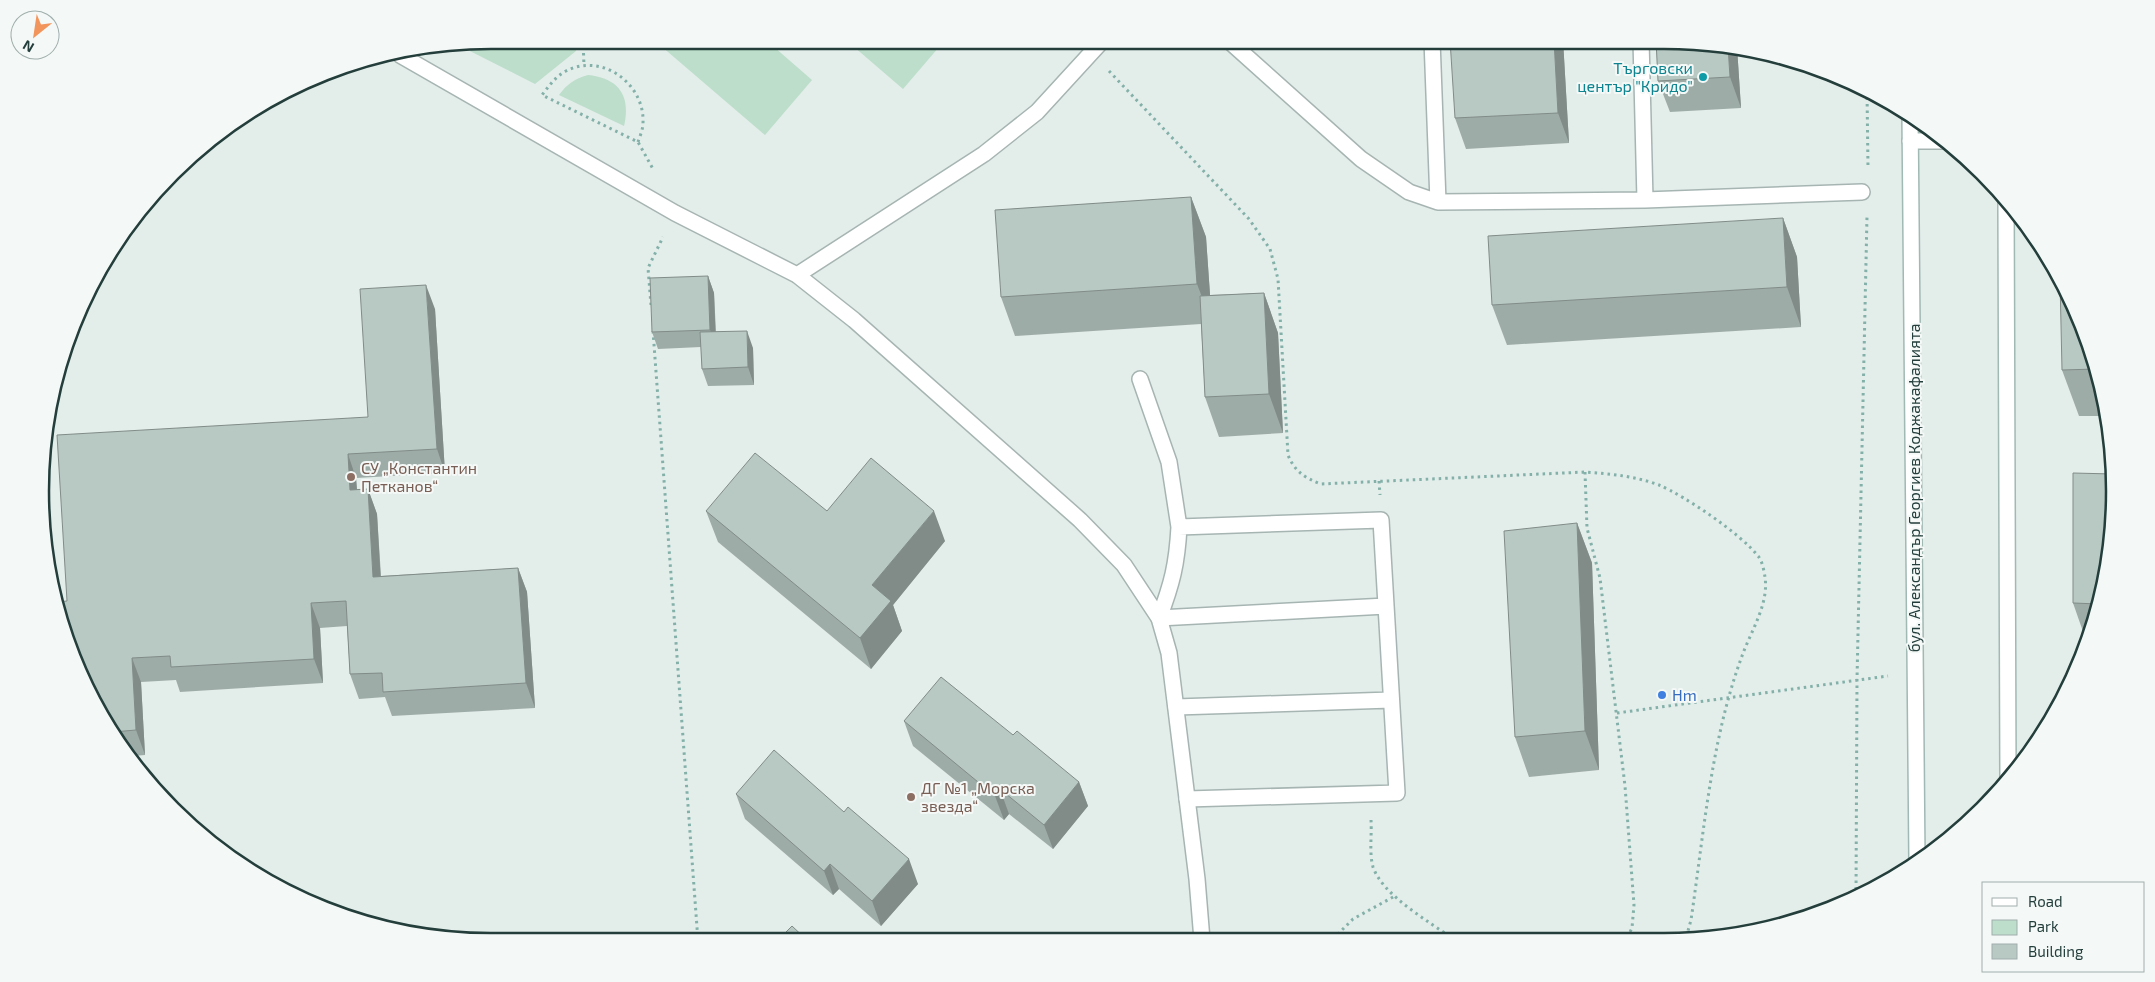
<svg xmlns="http://www.w3.org/2000/svg" width="2155" height="982" font-family="'Exo 2',sans-serif">
<style>
.green{fill:#bcdeca}
.lines{fill:none;stroke-linecap:round;stroke-linejoin:round}
.lane-casing{stroke:#a6b5b2;stroke-width:18}
.street-casing{stroke:#a6b5b2;stroke-width:18}
.secondary-casing{stroke:#a1b9b3;stroke-width:18}
.path{stroke:#83b0a8;stroke-width:3;stroke-dasharray:2.5 4;stroke-linecap:butt}
.lane{stroke:#fff;stroke-width:15}
.street{stroke:#fff;stroke-width:15}
.secondary{stroke:#fff;stroke-width:15}
.wall{fill:#9eaca8}
.shaded-wall{fill:#818c88}
.building{fill:#b8c8c3;stroke:#818c88}
.culture-dot{fill:#0f9aa8;stroke:#f4f9f7;stroke-width:2}
.education-dot{fill:#8d6e63;stroke:#f4f9f7;stroke-width:2}
.shop-dot{fill:#3f7fe0;stroke:#f4f9f7;stroke-width:2}
.labels{text-anchor:middle;stroke-width:4;stroke-linejoin:round;paint-order:stroke}
.culture-label{font-size:16px;fill:#0d838f;stroke:#f4f9f7;text-anchor:end}
.education-label{font-size:16px;fill:#785e54;stroke:#f4f9f7;text-anchor:start}
.street-label{font-size:16px;fill:#233e3b;stroke:#f4f9f7}
.shop-label{font-size:16px;fill:#366cbe;stroke:#f4f9f7;text-anchor:start}
.rim{fill:none;stroke:#233e3b;stroke-width:2.5}
</style>
<rect width="100%" height="100%" fill="#e3edea"/>
<path class="green" d="M491,40h84l1,11 -41,33 -77,-39z
M654,40h112l46,40 -47,55z
M846,40h99l-42,49z
M588,75c31,3 43,21 36,51l-65,-31c8,-11 15,-16 29,-20z"/>
<g class="lines">
<g class="lane-casing">
<path id="lane" d="M1140,379l29,83 10,65
M1176,707l215,-7
M1187,799l210,-6 -16,-273 -202,7c-2,37 -7,57 -20,91l227,-12"/>
</g>
<g class="street-casing">
<path id="street" d="M1228,40l133,119 48,33 29,10 207,-2 217,-8
M1432,40l6,162
M1641,40l4,160
M400,55l275,158 122,62 57,45 226,200 44,45 35,53 10,35 28,226 5,61
M1910,141h35
M797,275l187,-121 53,-42 66,-72"/>
</g>
<g class="secondary-casing">
<path id="secondary" d="M1910,114l7,747
M2006,200l2,579"/>
</g>
<path class="path" d="M583,40l1,26
M1109,71l140,148 21,30 8,30 10,176c7,17 17,23 33,29l264,-12c26,2 50,4 74,13 26,11 82,49 99,71 4,4 6,15 7,21 4,27 -14,54 -23,79 -31,84 -38,176 -51,264l-5,18
M1867,91l1,77
M638,142c2,-6 5,-13 5,-19 2,-39 -41,-71 -77,-52 -11,6 -17,15 -24,24l96,47 15,27
M651,305l-3,-37 15,-31
M653,331l45,610
M1585,472l2,56 13,50 25,208 9,119 -2,23 -5,10
M1379,481l1,14
M1617,713l271,-37
M1371,820c1,14 -2,33 2,47 10,29 56,54 80,72
M1856,896l1,-216 10,-464
M1333,939l20,-20 42,-23"/>
<use href="#lane" class="lane"/>
<use href="#street" class="street"/>
<use href="#secondary" class="secondary"/>
</g>
<path class="wall" d="M1563,40l6,103 -103,6 -11,-31z
M1737,47l4,61 -71,4 -12,-31z
M1191,197l15,40 4,58 54,-2 14,40 5,100 -64,4 -14,-40 -4,-73 -186,12 -14,-39z
M1783,218l14,39 4,70 -294,18 -15,-40z
M708,276l6,17 2,39 37,16 1,37 -46,1 -6,-17 -1,-22 -43,2 -6,-17z
M435,309l10,164 -89,5 1,12 11,-1 9,25 4,62 137,-8 9,24 8,116 -143,8 -7,-19 -26,2 -9,-25 -3,-48 -27,2 3,55 -143,9 -4,-12 -35,2 4,73 -12,1 -33,-40 -33,-115 301,-184z
M2081,318l25,85 2,13h-29l-17,-46z
M706,511h121l118,30 -52,64 9,26 -31,38 -153,-127z
M1577,523l15,40 7,207 -70,7 -14,-40z
M2106,579l-19,64 -14,-40z
M904,721l109,14 66,47 9,24 -35,43 -44,-35 -5,6 -91,-74z
M736,794l182,90 -37,42 -42,-37 -6,6 -88,-76z"/>
<path class="shaded-wall" d="M1554,40h9l6,103 -11,-30z
M1728,46l9,1 4,61 -11,-31z
M1191,197l15,40 6,86 -15,-39z
M1783,218l14,39 4,70 -14,-40z
M708,276l6,17 2,54 -6,-17z
M426,285l9,24 10,164 -8,-24z
M1264,293l14,40 5,100 -14,-39z
M747,331l6,17 1,37 -6,-18z
M348,454l8,24 3,37 -9,-25z
M368,489l9,25 5,87 -9,-24z
M934,511l11,30 -52,64 9,26 -31,38 -11,-31 12,-53z
M1577,523l15,40 7,207 -14,-39z
M518,568l9,24 8,116 -9,-25z
M311,603l9,25 3,55 -9,-24z
M132,658l9,24 4,73 -9,-25z
M1079,782l9,24 -35,43 -9,-24z
M1000,789l9,25 -5,6 -9,-24z
M909,859l9,25 -37,42 -9,-25z
M830,864l9,25 -6,6 -9,-24z"/>
<path class="building" d="M1450,40h104l4,73 -103,5z
M1656,40h8l64,6 2,31 -72,4z
M1191,197l6,87 -196,13 -6,-87z
M1783,218l4,69 -295,18 -4,-69z
M708,276l2,54 -58,2 -2,-54z
M2060,280l21,38 15,51 -34,1z
M426,285l11,164 -89,5 2,36 18,-1 5,88 145,-9 8,115 -143,9 -1,-19 -32,1 -4,-73 -35,2 3,56 -143,8 -1,-11 -38,2 4,72 -23,2 -13,-16 -36,-80 -8,-34 11,-1 -10,-166 311,-18 -8,-128z
M1264,293l5,101 -64,3 -5,-101z
M747,331l1,36 -46,2 -2,-37z
M755,453l72,58 44,-53 63,53 -62,74 19,16 -31,37 -154,-127z
M2073,473l40,1 2,17 -9,88 -7,25 -26,-1z
M1577,523l8,208 -70,6 -11,-206z
M941,677l72,58 4,-4 62,51 -35,43 -44,-36 -5,7 -91,-75z
M774,750l70,62 4,-5 61,52 -37,42 -42,-37 -6,7 -88,-77z
M792,926l16,15h-31z"/>
<circle class="culture-dot" cx="1703" cy="77" r="5"/>
<g class="education-dot">
<circle cx="351" cy="477" r="5"/>
<circle cx="911" cy="797" r="5"/>
</g>
<circle class="shop-dot" cx="1662" cy="695" r="5"/>
<g class="labels">
<g class="culture-label">
<text x="1693" y="74">Търговски<tspan x="1693" dy="18">център "Кридо"</tspan></text>
</g>
<g class="education-label">
<text x="361" y="474">СУ „Константин<tspan x="361" dy="18">Петканов“</tspan></text>
<text x="921" y="794">ДГ №1 „Морска<tspan x="921" dy="18">звезда“</tspan></text>
</g>
<g class="street-label">
<text transform="translate(1914 488) rotate(-90)" y="6">бул. Александър Георгиев Коджакафалията</text>
</g>
<g class="shop-label">
<text x="1672" y="701">Hm</text>
</g>
</g>
<path d="M0 0H2155V982H0ZM491 49H1664A442 442 0 0 1 2106 491V491A442 442 0 0 1 1664 933H491A442 442 0 0 1 49 491V491A442 442 0 0 1 491 49Z" fill="#f4f9f7" fill-rule="evenodd"/>
<path class="rim" d="M491 49H1664A442 442 0 0 1 2106 491V491A442 442 0 0 1 1664 933H491A442 442 0 0 1 49 491V491A442 442 0 0 1 491 49Z"/>
<rect x="1982" y="882" width="162" height="90" fill="#f4f9f7" stroke="#a0aeac"/>
<rect x="1992" y="898" width="25" height="8" fill="#ffffff" stroke="#a0aeac"/>
<text x="2028" y="907" font-size="15" fill="#233e3b">Road</text>
<rect x="1992" y="920" width="25" height="15" fill="#bcdeca" stroke="#a0aeac"/>
<text x="2028" y="932" font-size="15" fill="#233e3b">Park</text>
<rect x="1992" y="944" width="25" height="15" fill="#b8c8c3" stroke="#a0aeac"/>
<text x="2028" y="957" font-size="15" fill="#233e3b">Building</text>
<g transform="translate(35 35) rotate(210)"><circle r="24" fill="#f4f9f7" stroke="#a0aeac"/>
<path d="M0-4L9 19L0 12L-9 19Z" fill="#f2955c"/>
<text y="-8" font-size="14" font-weight="bold" text-anchor="middle" fill="#233e3b">N</text>
</g>
</svg>
